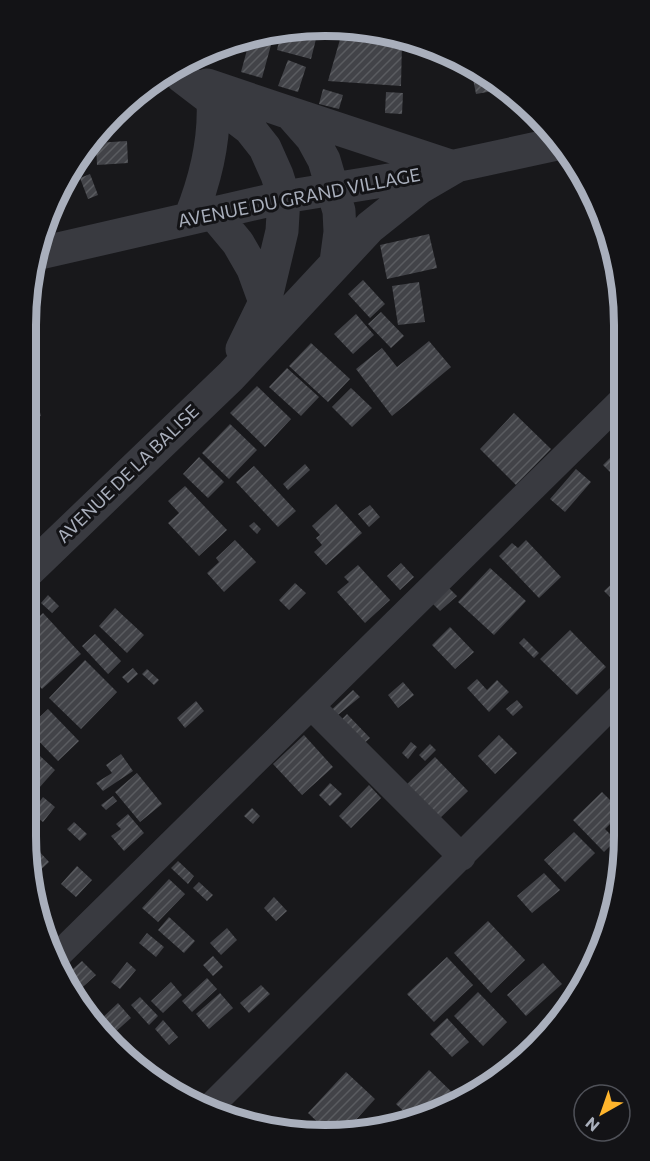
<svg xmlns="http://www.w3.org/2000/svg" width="650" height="1161" font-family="Commissioner,sans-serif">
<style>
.building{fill:url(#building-hatch)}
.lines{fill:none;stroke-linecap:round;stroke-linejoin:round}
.minor{stroke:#393a40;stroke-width:27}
.tertiary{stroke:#393a40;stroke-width:33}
.labels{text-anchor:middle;stroke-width:6;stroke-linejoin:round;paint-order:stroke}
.street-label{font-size:18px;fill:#a9afbc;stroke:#131316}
.rim{fill:none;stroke:#a9afbc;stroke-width:8}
</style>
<defs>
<pattern id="building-hatch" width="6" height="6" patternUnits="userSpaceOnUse" patternTransform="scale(1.5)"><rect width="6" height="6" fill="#424348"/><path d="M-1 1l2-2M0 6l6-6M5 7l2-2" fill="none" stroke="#5a5c60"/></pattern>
</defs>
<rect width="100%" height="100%" fill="#18181b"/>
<path class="building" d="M365,28l37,13 -1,45 -73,-5 15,-52z
M318,31l-7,28 -34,-9 4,-17z
M274,34l-12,44 -21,-6 10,-37z
M225,47l-4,13 -14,-4 15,-8z
M288,60l18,7 -8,25 -20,-6z
M470,64l28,20 1,6 -23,4z
M323,89l20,6 -4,14 -20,-5z
M386,92l17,1 -1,21 -17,-1z
M127,141l1,22 -31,2 -1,-22z
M90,174l8,21 -10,4 -8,-21z
M65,177l2,13 -9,1 4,-7z
M429,234l8,34 -50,11 -7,-34z
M363,280l22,24 -15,14 -22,-24z
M419,282l6,40 -27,3 -6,-39z
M381,312l23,24 -13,12 -23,-24z
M356,314l18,21 -21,19 -19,-20z
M429,341l22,26 -59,49 -36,-47 26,-21 15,19z
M311,343l39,36 -22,23 -39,-36z
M287,368l32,29 -18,19 -32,-29z
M31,378l10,38 -15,4v-41z
M257,386l34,33 -26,28 -35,-34z
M351,388l21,20 -20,19 -20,-20z
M514,413l37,36 -35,36 -36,-36z
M230,424l27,26 -28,29 -27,-26z
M623,445v40l-20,-20z
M199,457l25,25 -16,16 -25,-24z
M305,464l5,6 -22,20 -5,-6z
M254,466l42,45 -18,16 -42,-45z
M576,469l15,13 -26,30 -15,-13z
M185,486l42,44 -28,26 -31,-33 11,-10 -11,-12z
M336,504l26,29 -36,32 -12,-13 8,-7 -6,-7 4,-3 -8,-9z
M370,505l10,12 -11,10 -11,-13z
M254,522l7,7 -4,5 -8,-8z
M235,540l21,22 -32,30 -17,-19 12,-11 -3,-4z
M526,540l35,37 -22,21 -40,-42 13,-13 6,5z
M401,563l13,14 -14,13 -13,-14z
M358,565l32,35 -25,23 -28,-31 12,-10 -5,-5z
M490,568l36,33 -32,34 -36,-33z
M618,578l5,5v27l-19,-19z
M295,583l11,10 -17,17 -10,-10z
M448,587l9,9 -17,15 -8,-8z
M48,595l11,11 -7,7 -11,-10z
M115,608l29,27 -17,18 -28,-27z
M43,613l38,41 -39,35 -16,-18v-42z
M450,627l24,25 -19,17 -23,-24z
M570,630l36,37 -29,28 -37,-36z
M95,634l26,27 -13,13 -26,-28z
M524,638l15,15 -5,5 -15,-15z
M85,660l32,32 -36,37 -32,-31z
M133,668l5,6 -10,9 -6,-6z
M147,669l12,11 -5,5 -12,-11z
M477,679l10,11 10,-10 12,12 -20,20 -22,-24z
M403,682l11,13 -16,13 -10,-13z
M353,690l7,7 -27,22 -5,-6z
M517,700l6,7 -10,9 -7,-7z
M196,701l8,10 -19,17 -8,-10z
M48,709l31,32 -21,20 -31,-32z
M347,714l23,24 -11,10 -22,-24z
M304,735l29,32 -31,28 -29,-31z
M499,735l18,18 -22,21 -17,-18z
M411,742l6,5 -9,12 -6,-6z
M430,744l6,6 -11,11 -6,-6z
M121,754l12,17 -30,20 -7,-8 16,-10 -6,-8z
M40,756l15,14 -25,28 -4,-4v-21z
M435,757l33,34 -33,32 -33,-34z
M624,770v22l-11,-11z
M137,773l25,31 -22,18 -25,-30z
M330,783l12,11 -12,12 -11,-11z
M369,785l12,13 -30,30 -12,-12z
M602,792l20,20 -17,17 11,11 -12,12 -31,-32z
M113,796l4,5 -11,9 -5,-5z
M43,797l12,10 -12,15 -12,-9z
M252,808l8,8 -7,8 -9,-8z
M128,814l16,19 -20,18 -13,-15 10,-7 -5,-5z
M624,821v14l-3,2 -7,-7z
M74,822l13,12 -7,7 -13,-12z
M574,832l21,21 -30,29 -21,-22z
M26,837l23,25 -17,16 -2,-12z
M178,861l16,15 -6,8 -17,-16z
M77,866l15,14 -16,17 -15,-13z
M544,873l16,17 -28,23 -15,-17z
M169,879l16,15 -27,28 -16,-14z
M199,882l14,13 -6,6 -14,-13z
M274,897l13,14 -11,10 -12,-13z
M169,917l26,24 -11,12 -26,-23z
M488,921l37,39 -34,33 -37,-40z
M43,927l11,11 -6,7 -7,-13z
M227,928l10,12 -16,15 -11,-12z
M147,933l17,14 -8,10 -17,-14z
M213,956l10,11 -10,9 -10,-11z
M447,957l26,28 -39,37 -27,-28z
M82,961l14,14 -21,19 -10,-18z
M127,962l9,8 -16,19 -9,-7z
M543,963l19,21 -36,32 -19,-21z
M207,978l10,11 -25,23 -10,-11z
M171,982l11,13 -19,18 -12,-12z
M261,985l9,9 -21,19 -9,-10z
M478,992l29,30 -24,24 -29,-30z
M220,993l13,15 -24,21 -13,-15z
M140,997l18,19 -9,9 -18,-20z
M118,1003l13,15 -18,16 -13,-14z
M447,1018l22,24 -17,15 -22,-23z
M163,1020l15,17 -9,8 -14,-16z
M429,1070l31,30 -21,13 -27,6 -16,-15z
M346,1072l29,27 -33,36 -13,-2 -21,-20z"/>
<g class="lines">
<path class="minor" d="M311,706l151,151
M55,958l567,-558
M209,1108l414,-414"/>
<path class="tertiary" d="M182,77l68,52 15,19 12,27 7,22 -2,34 -17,71 -23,47
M207,85l83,28 22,25 12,22 15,51 1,21 -4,30
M290,113l163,54
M213,213l25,30 15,26 12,33
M190,218c15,-37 25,-77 23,-117
M36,254l248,-57 111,-18 166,-36
M26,573l205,-197 139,-149 49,-39 36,-21"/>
</g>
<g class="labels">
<g class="street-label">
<text transform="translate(299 198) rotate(-11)" y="6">AVENUE DU GRAND VILLAGE</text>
<text transform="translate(128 474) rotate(-44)" y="6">AVENUE DE LA BALISE</text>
</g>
</g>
<path d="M0 0H650V1161H0ZM325 36H325A289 289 0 0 1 614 325V836A289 289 0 0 1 325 1125H325A289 289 0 0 1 36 836V325A289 289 0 0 1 325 36Z" fill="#131316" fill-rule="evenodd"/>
<path class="rim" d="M325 36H325A289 289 0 0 1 614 325V836A289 289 0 0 1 325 1125H325A289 289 0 0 1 36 836V325A289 289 0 0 1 325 36Z"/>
<g transform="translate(602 1113) rotate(220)"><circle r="28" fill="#131316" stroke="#4f5158" stroke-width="1.5"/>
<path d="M0-4.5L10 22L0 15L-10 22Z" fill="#ffb52c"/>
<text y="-9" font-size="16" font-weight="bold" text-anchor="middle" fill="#a9afbc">N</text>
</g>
</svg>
